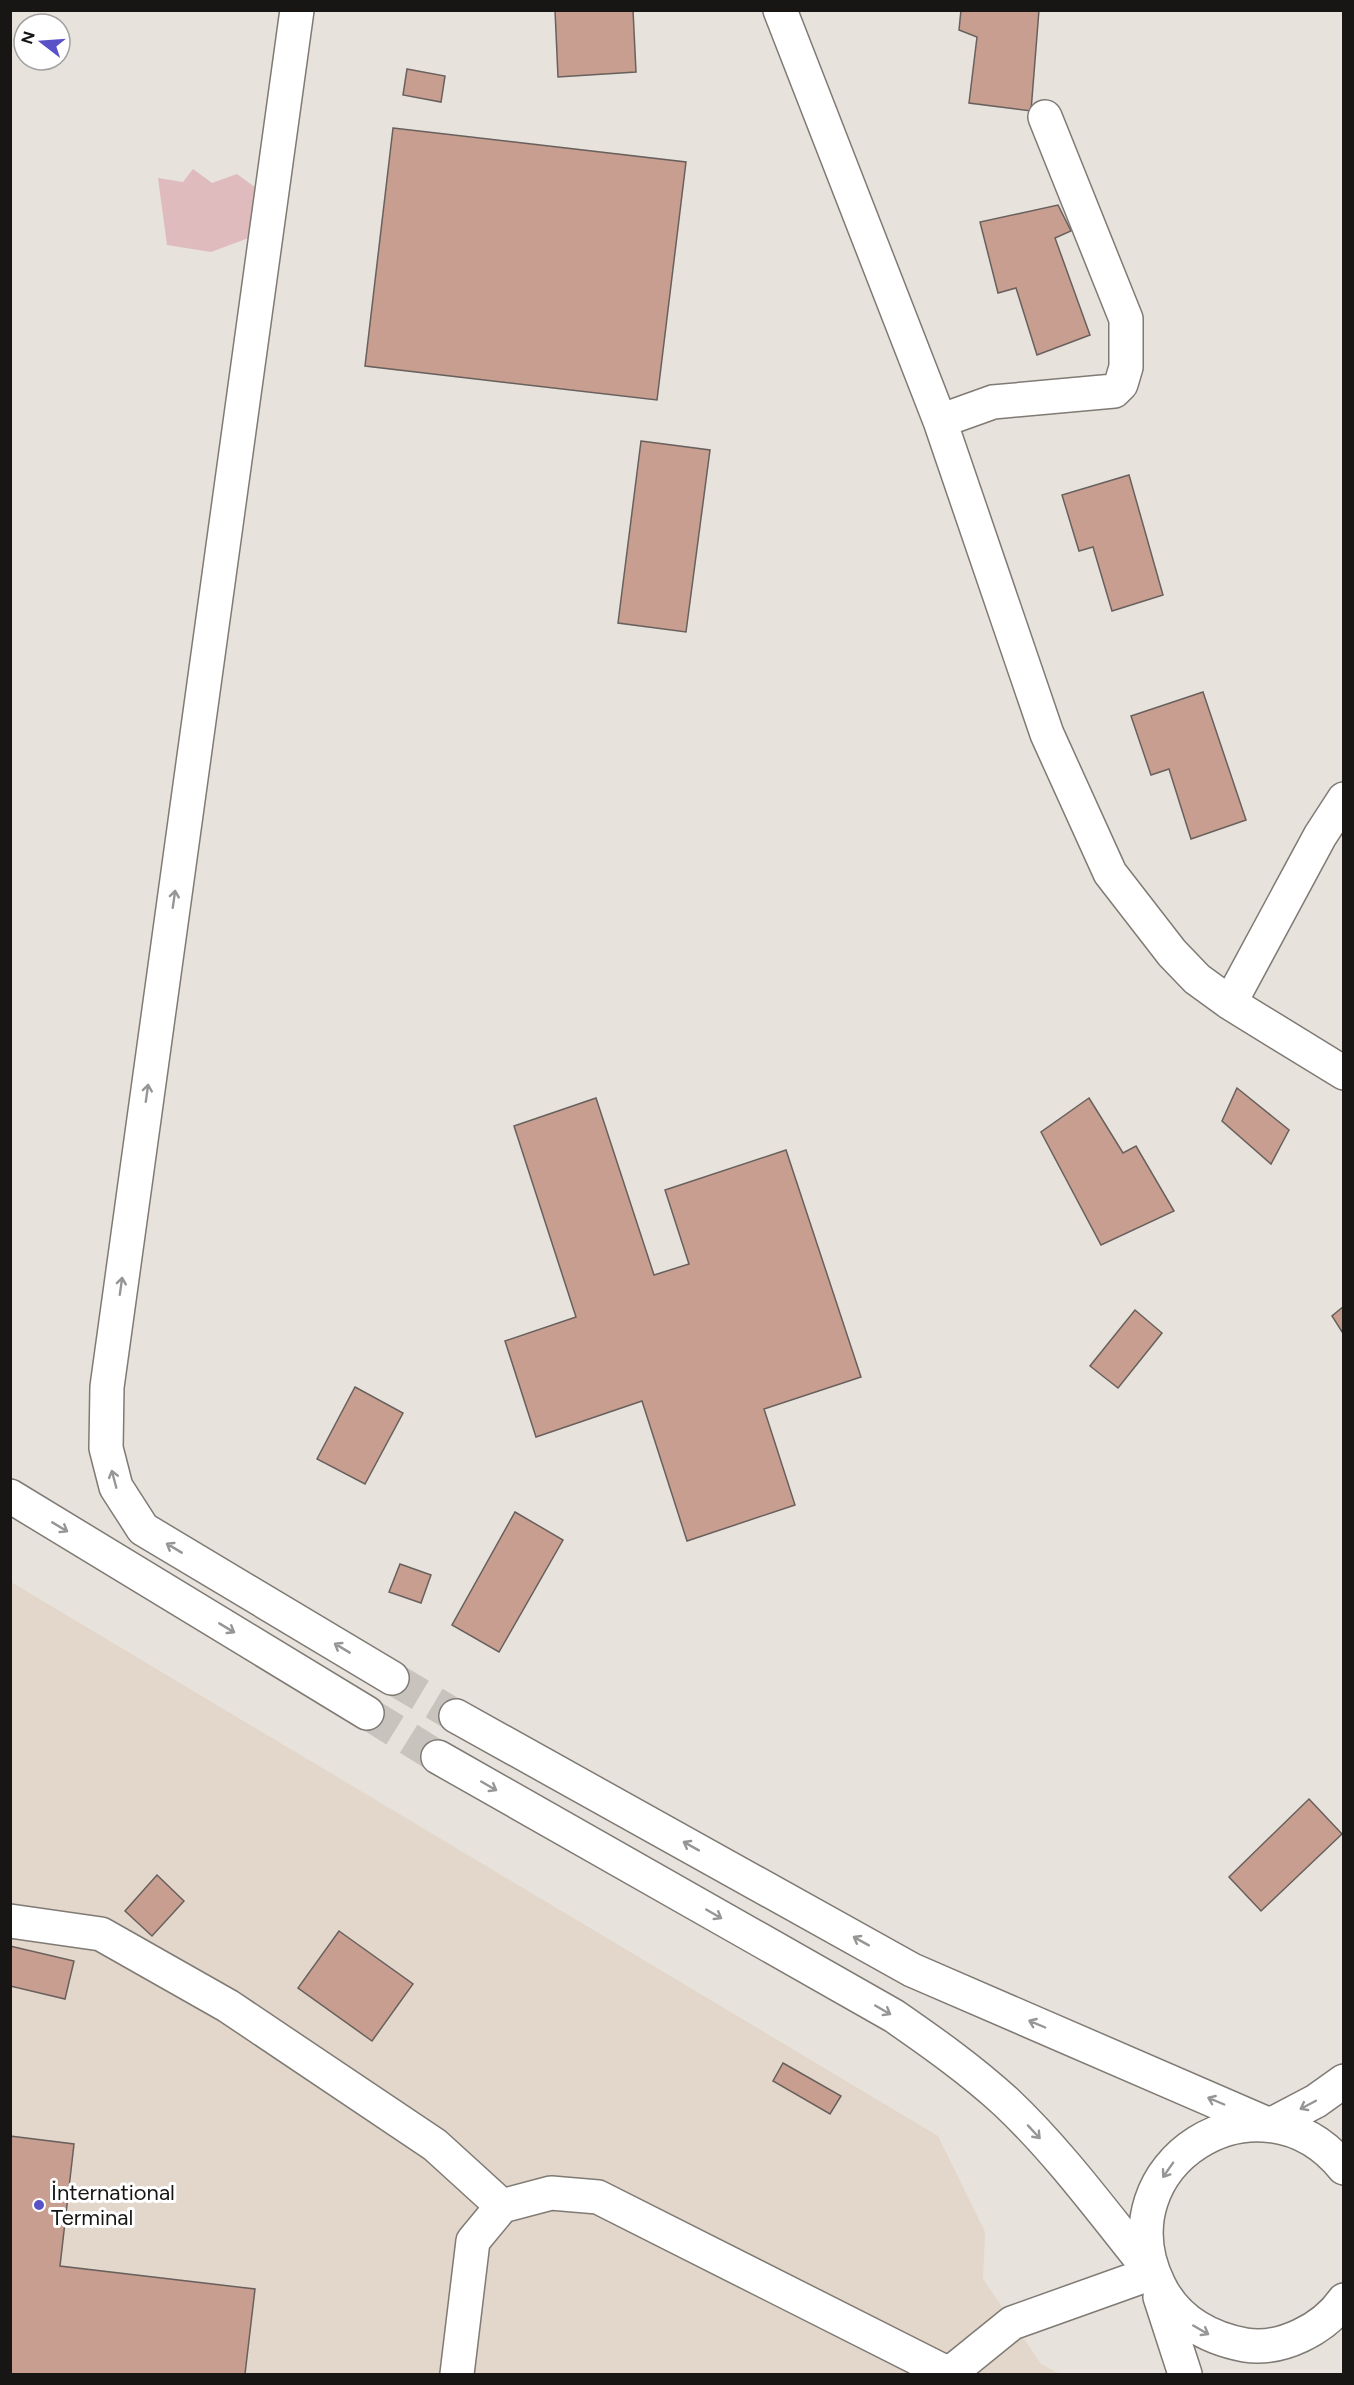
<svg xmlns="http://www.w3.org/2000/svg" width="1354" height="2385" font-family="Figtree,sans-serif">
<style>
.built{fill:#e2d7ca}
.green{fill:#e0bbbe}
.building{fill:#c79e8f;stroke:#68605d;stroke-width:1.5}
.lines{fill:none;stroke-linecap:round;stroke-linejoin:round}
.minor-tunnel{stroke:#c8c3bd;stroke-width:33;stroke-dasharray:33 16;stroke-linecap:butt}
.minor-casing{stroke:#7f7a74;stroke-width:36}
.major-casing{stroke:#7f7a74;stroke-width:36}
.minor{stroke:#fff;stroke-width:33}
.major{stroke:#fff;stroke-width:33}
.oneway{stroke:#979695}
.poi-dot{fill:#5851c8;stroke:#fff;stroke-width:2}
.labels{text-anchor:middle;stroke-width:6;stroke-linejoin:round;paint-order:stroke}
.poi-label{font-size:22px;fill:#181614;stroke:#fff;text-anchor:start}
</style>
<rect width="100%" height="100%" fill="#e7e2db"/>
<path class="built" d="M11,1582l927,554 47,96 -2,47 58,85 19,10h-1049z"/>
<path class="green" d="M193,169l19,14 25,-9 23,17 -3,44 -46,17 -44,-7 -9,-67 25,4z"/>
<path class="building" d="M555,10h78l3,62 -78,5z
M961,10h78l-8,101 -62,-8 8,-66 -18,-7z
M407,69l38,7 -4,26 -38,-7z
M393,128l293,34 -29,238 -292,-34z
M1058,205l13,26 -16,7 35,97 -53,20 -21,-67 -18,5 -18,-71z
M641,441l69,9 -24,182 -68,-9z
M1129,475l34,120 -51,16 -19,-64 -14,4 -17,-56z
M1203,692l43,128 -55,19 -22,-70 -18,6 -20,-59z
M1237,1088l52,42 -18,34 -49,-43z
M596,1098l58,177 35,-11 -24,-74 121,-40 75,227 -97,32 31,96 -108,36 -45,-140 -106,36 -31,-96 71,-24 -62,-191z
M1089,1098l34,55 13,-7 38,65 -73,34 -60,-113z
M1344,1306v29l-12,-19z
M1135,1310l27,23 -44,55 -28,-22z
M355,1387l48,26 -38,71 -48,-25z
M515,1512l48,28 -64,112 -47,-27z
M400,1564l31,11 -10,28 -32,-11z
M1309,1799l33,35 -81,77 -32,-34z
M157,1875l27,26 -32,35 -27,-25z
M339,1931l74,53 -41,57 -74,-53z
M10,1946l64,15 -9,38 -55,-13z
M783,2063l58,33 -11,18 -57,-33z
M10,2136l64,8 -14,122 195,23 -10,85h-235z"/>
<g class="lines">
<path class="minor-tunnel" d="M392,1678l64,38
M367,1713l71,44"/>
<g class="minor-casing">
<path id="minor" d="M297,10l-190,1377 -1,61 10,39 27,42 249,149
M780,10l160,411 107,313 63,139 62,80 25,26 33,24 114,70
M940,421l53,-19 121,-11 7,-7 5,-17v-48l-81,-202
M1230,1003l90,-167 24,-37
M10,1496l357,217
M456,1716l456,254 358,155
M438,1757l456,259c39,27 77,54 112,86 54,51 99,113 146,171l-140,50 -63,51
M10,1921l91,13 127,72 207,139 67,61
M457,2374l16,-133 29,-35 49,-13 47,4 351,177"/>
</g>
<g class="major-casing">
<path id="major" d="M1270,2125l46,-24 28,-20
M1344,2168c-85,-104 -244,-3 -185,117 17,35 49,53 86,60 36,6 79,-16 99,-45
M1160,2297l25,77"/>
</g>
<use href="#minor" class="minor"/>
<use href="#major" class="major"/>
</g>
<defs><path id="oneway-shaft" d="M-6 0H5M1.5-3L5.5 0L1.5 3" fill="none" stroke-width="1.6" stroke-linecap="round" stroke-linejoin="round" transform="scale(1.5)"/></defs>
<g class="oneway">
<use href="#oneway-shaft" transform="translate(174 899) rotate(-82)"/>
<use href="#oneway-shaft" transform="translate(147 1093) rotate(-82)"/>
<use href="#oneway-shaft" transform="translate(121 1286) rotate(-82)"/>
<use href="#oneway-shaft" transform="translate(114 1479) rotate(-105)"/>
<use href="#oneway-shaft" transform="translate(60 1527) rotate(31)"/>
<use href="#oneway-shaft" transform="translate(174 1548) rotate(-149)"/>
<use href="#oneway-shaft" transform="translate(227 1628) rotate(31)"/>
<use href="#oneway-shaft" transform="translate(342 1648) rotate(-149)"/>
<use href="#oneway-shaft" transform="translate(489 1786) rotate(30)"/>
<use href="#oneway-shaft" transform="translate(691 1846) rotate(-151)"/>
<use href="#oneway-shaft" transform="translate(714 1914) rotate(30)"/>
<use href="#oneway-shaft" transform="translate(861 1941) rotate(-151)"/>
<use href="#oneway-shaft" transform="translate(883 2010) rotate(30)"/>
<use href="#oneway-shaft" transform="translate(1037 2024) rotate(-157)"/>
<use href="#oneway-shaft" transform="translate(1216 2101) rotate(-157)"/>
<use href="#oneway-shaft" transform="translate(1308 2105) rotate(152)"/>
<use href="#oneway-shaft" transform="translate(1034 2132) rotate(47)"/>
<use href="#oneway-shaft" transform="translate(1168 2170) rotate(125)"/>
<use href="#oneway-shaft" transform="translate(1201 2330) rotate(30)"/>
</g>
<circle class="poi-dot" cx="39" cy="2205" r="6"/>
<g class="labels">
<g class="poi-label">
<text x="51" y="2200">İnternational<tspan x="51" dy="25">Terminal</tspan></text>
</g>
</g>
<rect width="1354" height="2385" fill="none" stroke="#181614" stroke-width="24"/>
<g transform="translate(42 42) rotate(287)"><circle r="28" fill="#ffffff" stroke="#a3a2a1" stroke-width="1.5"/>
<path d="M0-4.5L10 22L0 15L-10 22Z" fill="#5851c8"/>
<text y="-9" font-size="16" font-weight="bold" text-anchor="middle" fill="#181614">N</text>
</g>
</svg>
